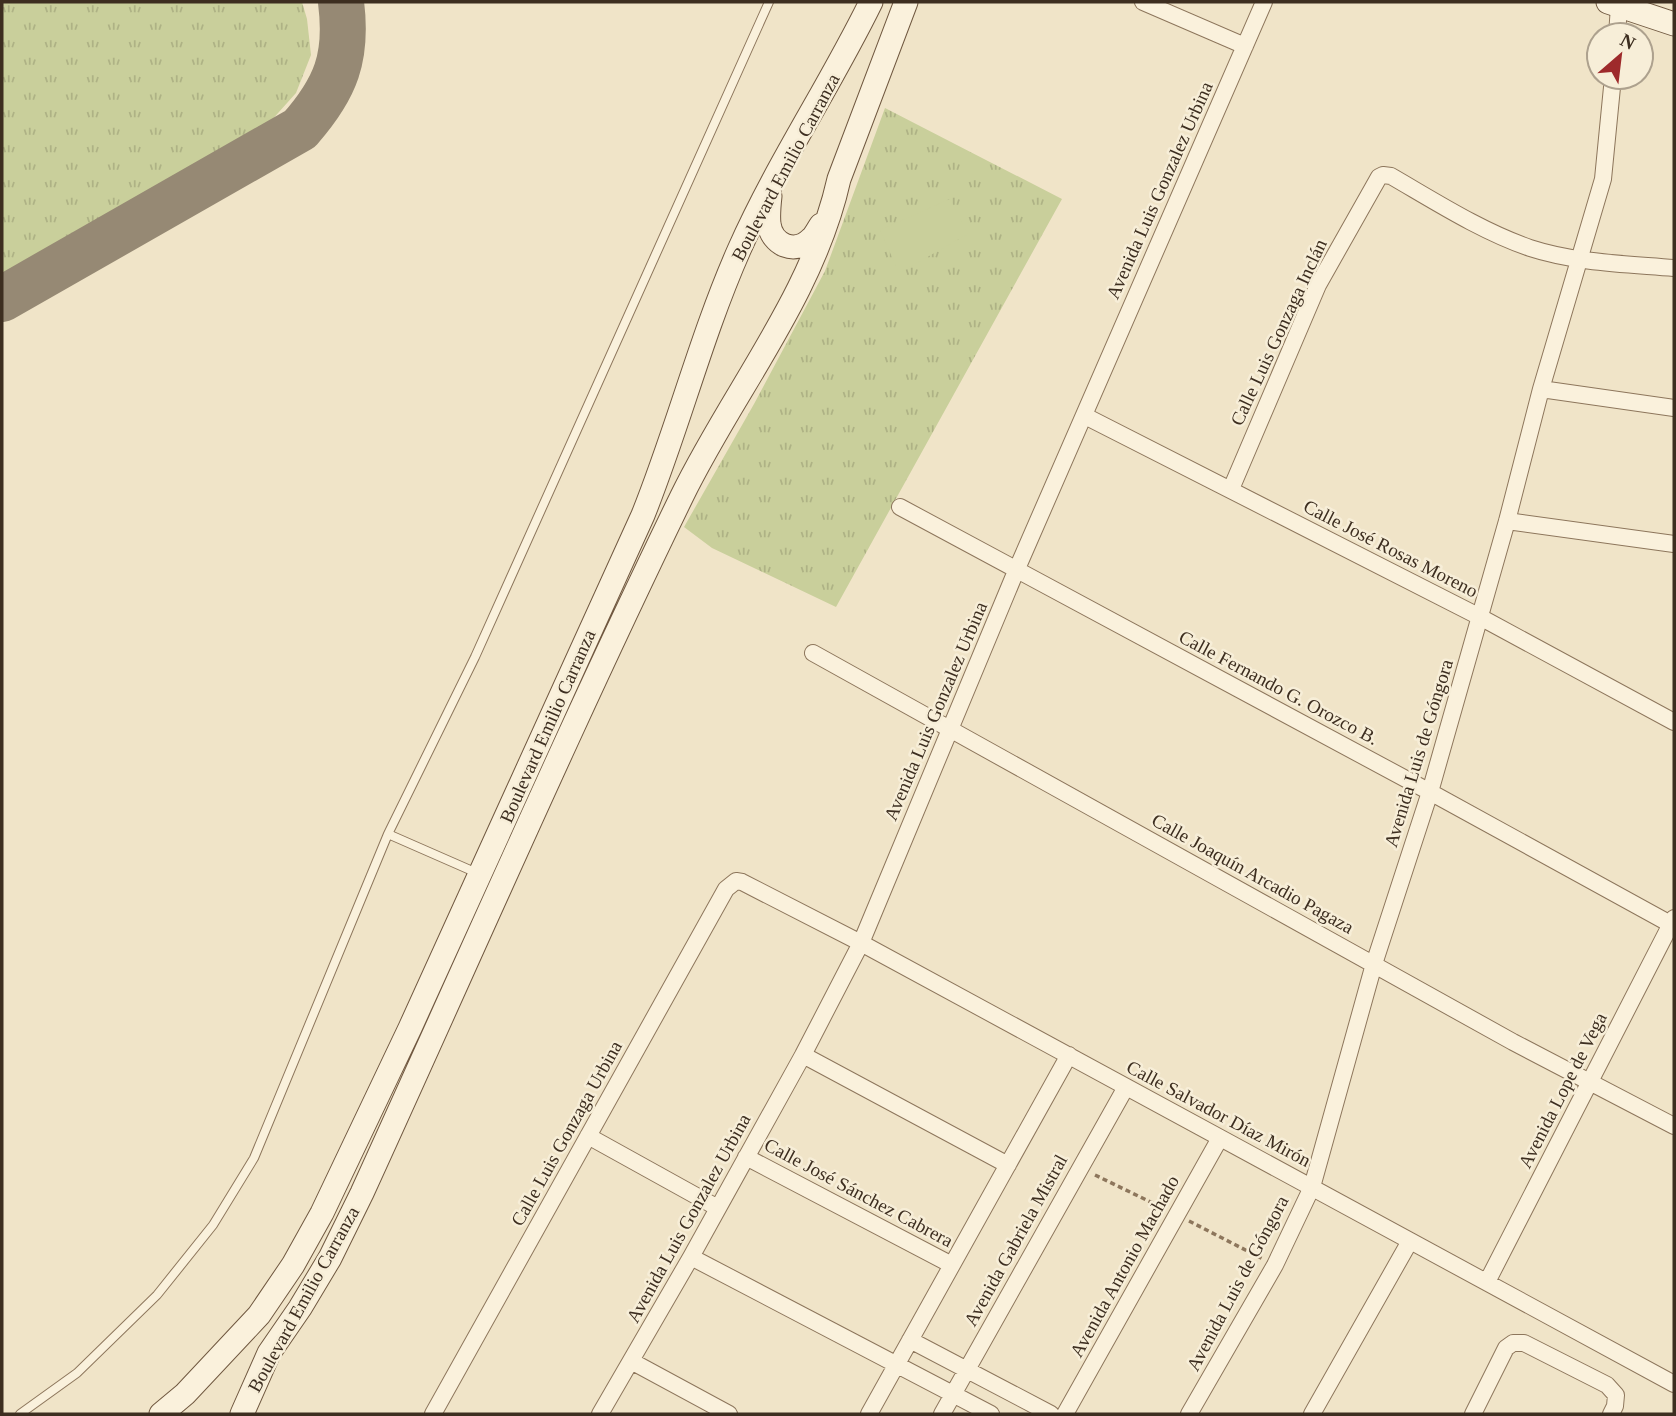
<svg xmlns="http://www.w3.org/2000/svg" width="1676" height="1416" font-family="Georgia,serif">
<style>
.grass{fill:url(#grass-tufts)}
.pitch{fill:#c9cf9b}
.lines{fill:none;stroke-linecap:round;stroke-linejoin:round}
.taxiway{stroke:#968974;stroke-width:46}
.lane-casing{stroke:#8d765c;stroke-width:10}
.street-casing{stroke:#8d765c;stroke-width:18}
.secondary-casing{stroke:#6f573f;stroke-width:25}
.path{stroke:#8d765c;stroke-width:3.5;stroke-dasharray:5 3.5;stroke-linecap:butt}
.lane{stroke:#faf1dc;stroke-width:8}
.street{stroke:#faf1dc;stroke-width:16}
.secondary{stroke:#faf1dc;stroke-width:23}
.labels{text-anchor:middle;stroke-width:5;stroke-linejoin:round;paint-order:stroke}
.street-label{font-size:19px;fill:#3d2e20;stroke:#f7eed8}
</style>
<defs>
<pattern id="grass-tufts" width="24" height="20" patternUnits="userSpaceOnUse" patternTransform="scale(1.75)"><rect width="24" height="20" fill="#c9cf9b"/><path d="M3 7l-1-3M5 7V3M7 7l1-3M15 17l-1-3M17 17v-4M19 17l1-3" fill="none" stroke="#aeb285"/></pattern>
</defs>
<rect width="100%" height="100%" fill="#f0e4c8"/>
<path class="grass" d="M2,2h300l5,17 4,36 -15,38 -26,29 -94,63 -174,96z
M885,108l177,91 -226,408 -124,-59 -28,-21 70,-123 71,-133z"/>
<path class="pitch" d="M950,199l18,35 -69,39 -19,-43z"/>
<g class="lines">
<path class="taxiway" d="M2,299l298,-170c36,-41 48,-72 41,-127"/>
<g class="lane-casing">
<path id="lane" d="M388,834l89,39
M20,1414l57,-41 80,-78 56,-70 41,-67 134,-324 87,-177 294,-655"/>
</g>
<g class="street-casing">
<path id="street" d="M1143,2l102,44
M1617,35l2,-29
M1541,389l133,19
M1085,416l395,201 194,105
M1231,489l87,-204 61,-108 4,-2 8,1c45,26 90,55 139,72 46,15 97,16 144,20
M900,507l530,285 244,134
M1507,521l167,23
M813,653l700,389 161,84
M803,1055l205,110
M588,1136l130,72
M746,1157l206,108
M691,1257l300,157
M1487,1282l187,-364
M910,1340l141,74
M631,1361l98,53
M433,1414l293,-525 10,-8 6,1 119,61 813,441
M600,1414l91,-157 112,-202 58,-112 155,-372 248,-569
M869,1414l200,-359
M942,1414l184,-327
M1065,1414l155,-276
M1189,1414l86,-149 37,-78 62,-223 56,-172 77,-271 34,-132 62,-210 10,-102
M1312,1414l98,-173
M1473,1414l33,-66 7,-5h11l83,42 9,10 -1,11 -4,8"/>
</g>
<g class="secondary-casing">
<path id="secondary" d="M1608,2l66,22
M770,196c-1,9 -2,19 -1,28 3,21 26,31 42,15 4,-3 7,-10 10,-14
M161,1414l24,-20 74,-79 34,-50 29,-52 88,-185 233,-513c35,-87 58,-179 96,-265 38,-86 91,-164 132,-248
M242,1414l27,-61 31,-45 30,-50 32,-65c106,-232 208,-467 320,-697 51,-105 131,-200 157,-317l67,-177"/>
</g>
<path class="path" d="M1095,1175l68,33
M1189,1221l74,38"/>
<use href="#lane" class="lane"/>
<use href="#street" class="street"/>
<use href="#secondary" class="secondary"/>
</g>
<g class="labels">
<g class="street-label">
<text transform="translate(785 167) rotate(-62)" y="7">Boulevard Emilio Carranza</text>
<text transform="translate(1159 190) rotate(-66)" y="7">Avenida Luis Gonzalez Urbina</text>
<text transform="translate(1278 332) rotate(-65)" y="7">Calle Luis Gonzaga Inclán</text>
<text transform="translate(1391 548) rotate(27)" y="7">Calle José Rosas Moreno</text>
<text transform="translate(1279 687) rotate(28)" y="7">Calle Fernando G. Orozco B.</text>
<text transform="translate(935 711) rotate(-67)" y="7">Avenida Luis Gonzalez Urbina</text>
<text transform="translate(547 726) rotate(-66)" y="7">Boulevard Emilio Carranza</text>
<text transform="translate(1418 753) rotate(-73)" y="7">Avenida Luis de Góngora</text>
<text transform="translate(1253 873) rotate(29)" y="7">Calle Joaquín Arcadio Pagaza</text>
<text transform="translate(1562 1090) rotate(-63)" y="7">Avenida Lope de Vega</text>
<text transform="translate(1219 1113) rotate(28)" y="7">Calle Salvador Díaz Mirón</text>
<text transform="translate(566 1133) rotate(-61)" y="7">Calle Luis Gonzaga Urbina</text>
<text transform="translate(859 1192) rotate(28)" y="7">Calle José Sánchez Cabrera</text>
<text transform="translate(688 1218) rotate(-61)" y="7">Avenida Luis Gonzalez Urbina</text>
<text transform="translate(1015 1240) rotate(-61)" y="7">Avenida Gabriela Mistral</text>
<text transform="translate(1124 1266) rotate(-61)" y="7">Avenida Antonio Machado</text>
<text transform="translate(1237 1283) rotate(-62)" y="7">Avenida Luis de Góngora</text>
<text transform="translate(303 1299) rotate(-61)" y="7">Boulevard Emilio Carranza</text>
</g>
</g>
<rect width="1676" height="1416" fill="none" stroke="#3d2e20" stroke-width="7"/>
<g transform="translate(1620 56) rotate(28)"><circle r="33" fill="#f7eed8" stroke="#ada18e" stroke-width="2"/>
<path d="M0-5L12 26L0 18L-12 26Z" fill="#9e2a2b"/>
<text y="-10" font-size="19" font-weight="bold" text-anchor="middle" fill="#3d2e20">N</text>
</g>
</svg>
